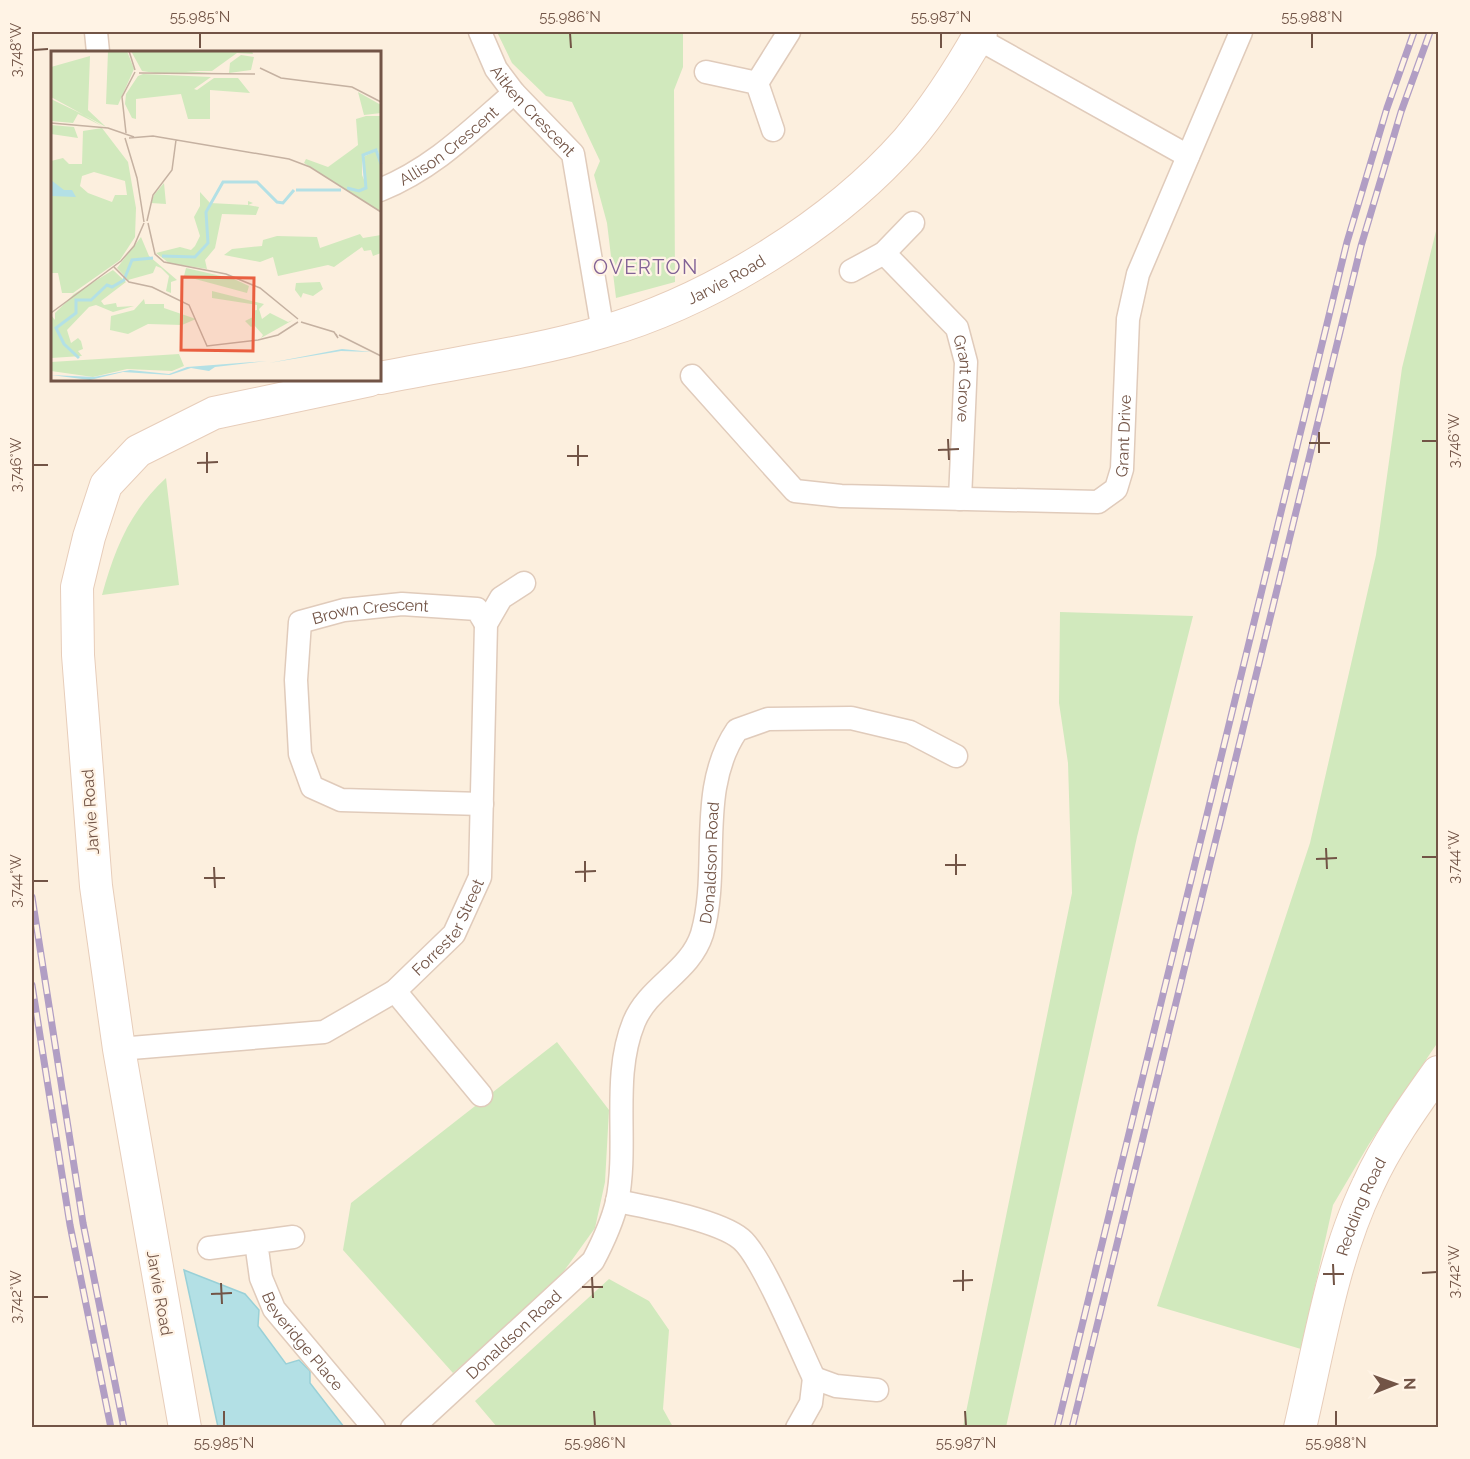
<svg xmlns="http://www.w3.org/2000/svg" width="1470" height="1459" font-family="Raleway,sans-serif">
<style>
.green{fill:#d1e9bd}
.water{fill:#b3e0e5;stroke:#99d0d7;stroke-width:1.5}
.lines{fill:none;stroke-linecap:round;stroke-linejoin:round}
.street-casing{stroke:#e0cbbb;stroke-width:25}
.secondary-casing{stroke:#e7cdba;stroke-width:34}
.street{stroke:#fff;stroke-width:22}
.secondary{stroke:#fff;stroke-width:32}
.rail-casing{stroke:#b19ec4;stroke-width:7}
.rail{stroke:#fff3e5;stroke-width:4.5;stroke-dasharray:14;stroke-linecap:butt}
.ticks{fill:none;stroke:#725446;stroke-width:2}
.labels{text-anchor:middle;stroke-width:4.5;stroke-linejoin:round;paint-order:stroke}
.street-label{font-size:16px;fill:#725446;stroke:#fff3e5}
.quarter-label{font-size:20px;letter-spacing:1.5px;fill:#826296;stroke:#fff3e5}
.inset-river{fill:none;stroke:#b3e0e5;stroke-width:3}
.inset-road{fill:none;stroke:#c5b1a1;stroke-width:1.5}
.view{fill:#e95f40;fill-opacity:0.15;stroke:#e95f40;stroke-width:3}
.inset-edge{fill:none;stroke:#725446;stroke-width:3}
.neatline{fill:none;stroke:#725446;stroke-width:2}
.ticks-label{font-size:15px;text-anchor:middle;fill:#725446}
</style>
<rect width="100%" height="100%" fill="#fcefde"/>
<path class="green" d="M497,32h186v35l-9,23 1,192 -59,16 -9,-75 -13,-48 6,-14 -28,-59 -26,-6 -34,-33z
M1438,223v819l-69,102 -36,61 -32,144 -144,-43 153,-463 66,-288 26,-187z
M166,478l13,107 -77,10c13,-47 28,-84 64,-117z
M1060,612l133,4 -56,221 -131,590h-43l109,-534 -4,-130 -9,-60z
M557,1042l52,68 -4,72 -10,46 -31,43 -36,37 -75,65 -110,-123 8,-47z
M609,1279l40,22 20,29 -6,79 10,18h-176l-22,-26z"/>
<path class="water" d="M184,1270l61,24 14,16 -1,16 28,38 13,-4 11,11v12l34,44h-126z"/>
<g class="lines">
<g class="street-casing">
<g id="street">
<path d="M96,32l2,20"/>
<path id="s1" d="M480,32l16,37 18,24 59,61 30,178"/>
<path d="M977,38l211,118"/>
<path d="M706,72l51,11 16,47"/>
<path d="M757,83l32,-51"/>
<path id="s2" d="M380,190c54,-22 90,-59 134,-97"/>
<path id="s3" d="M884,253l73,75 9,34 -6,137"/>
<path d="M851,271l33,-18 29,-30"/>
<path id="s4" d="M692,376l103,115 46,5 257,6 18,-13 6,-20 6,-150 10,-45 103,-242"/>
<path id="s5" d="M482,804l-141,-4 -29,-13 -12,-33 -4,-74 4,-58 44,-12 58,-6 75,5 9,15"/>
<path d="M395,991l86,104"/>
<path id="s6" d="M119,1049l205,-17 71,-41 59,-57 26,-57 6,-253 15,-26 23,-15"/>
<path d="M617,1201c30,6 101,19 124,38 21,17 59,110 73,139"/>
<path id="s7" d="M293,1237l-37,5 5,36 13,31 100,119"/>
<path d="M209,1248l47,-6"/>
<path id="s8" d="M412,1428l181,-167c10,-19 19,-38 24,-59 12,-59 -6,-124 17,-180 15,-36 56,-50 68,-88 19,-66 -6,-144 35,-204l31,-11 83,-1 59,14 46,24"/>
<path d="M797,1428l14,-25 3,-25 22,8 41,4"/>
</g>
</g>
<g class="secondary-casing">
<g id="secondary">
<path id="s9" d="M380,378c73,-15 150,-25 222,-46 108,-31 231,-107 305,-191 28,-33 53,-72 74,-109"/>
<path d="M185,1428l-66,-379 -23,-163 -18,-231 -1,-68 12,-50 17,-52 32,-34 76,-38 156,-33"/>
<path id="s10" d="M1300,1428c19,-81 32,-168 68,-243 18,-40 45,-78 70,-113"/>
</g>
</g>
<use href="#street" class="street"/>
<use href="#secondary" class="secondary"/>
<g class="rail-casing">
<path id="rail" d="M32,897l51,326 41,205
M32,985l38,240 41,203
M1057,1428l290,-1186 40,-134 27,-76
M1072,1428l289,-1182 40,-134 29,-80"/>
</g>
<use href="#rail" class="rail"/>
</g>
<path class="ticks" d="M200,33v15M570,33l1,15M941,33v15M1312,33v15M33,50l15,-1M1319,432v21M948,439l1,21M1422,441h15M1309,443h21M578,445v21M938,450l21,-1M207,452v21M567,456h21M197,463l21,-1M33,465h15M1326,848l1,21M956,854v21M1422,857h15M1316,859l21,-1M585,861v21M945,865h21M214,867l1,21M575,872l21,-1M204,878h21M33,881h15M1333,1264l1,21M963,1270v21M1422,1273l15,-1M1323,1274h21M592,1277l1,21M953,1281l20,-1M221,1283l1,21M582,1287h21M211,1294l21,-1M33,1297h15M224,1411v15M594,1411l1,15M965,1411l1,15M1336,1411v15"/>
<g class="labels">
<g class="street-label">
<text dy="6" stroke="none"><textPath href="#s1" startOffset="96">Aitken Crescent</textPath></text>
<text dy="6" stroke="none"><textPath href="#s2" startOffset="82">Allison Crescent</textPath></text>
<text dy="6" stroke="none"><textPath href="#s9" startOffset="362">Jarvie Road</textPath></text>
<text dy="6" stroke="none"><textPath href="#s3" startOffset="156">Grant Grove</textPath></text>
<text dy="6" stroke="none"><textPath href="#s4" startOffset="534">Grant Drive</textPath></text>
<text dy="6" stroke="none"><textPath href="#s5" startOffset="412">Brown Crescent</textPath></text>
<text transform="translate(90 812) rotate(-94)" y="6">Jarvie Road</text>
<text dy="6" stroke="none"><textPath href="#s8" startOffset="676">Donaldson Road</textPath></text>
<text dy="6" stroke="none"><textPath href="#s6" startOffset="372">Forrester Street</textPath></text>
<text dy="6" stroke="none"><textPath href="#s10" startOffset="230">Redding Road</textPath></text>
<text transform="translate(160 1293) rotate(80)" y="6">Jarvie Road</text>
<text dy="6" stroke="none"><textPath href="#s8" startOffset="138">Donaldson Road</textPath></text>
<text dy="6" stroke="none"><textPath href="#s7" startOffset="150">Beveridge Place</textPath></text>
</g>
<g class="quarter-label">
<text x="646" y="274">OVERTON</text>
</g>
</g>
<g transform="translate(51 51)">
<rect width="330" height="330" fill="#fcefde"/>
<path d="M57,0h19l7,18 -16,36 -12,-1zM80,0h121l1,3 -16,-1 -25,18h-26l26,2h-57l-13,-2zM190,4l13,2 -3,13 -22,3 1,-10zM39,5l-2,54 18,17 -55,-30v-30zM92,23l68,3 -17,12 3,1 17,-12h24l12,15 -40,-3v29h-22l-7,-25 -45,5v20l-4,-1 -7,-14 1,-10 12,-18zM307,41l23,13v8l-17,2zM0,48l33,16 18,11 -24,-12 -5,9 -22,-2zM315,65h15v45l-4,-12 -13,5 -2,3v18l5,12 -4,-30 13,-6 5,14v47l-77,-49 2,-4 22,8 22,-16 8,-6 -2,-26zM0,74l23,2 4,11 -27,-4zM51,77l26,34 8,46 -1,29 -15,23 -47,33h-11l-4,-20h-7v-112l12,-3 6,6h13l1,-33zM43,121l31,9 2,14h-12l-3,7 -24,-9 -8,-7 2,-10zM113,132l2,21 -15,-1 3,-8zM149,141l10,11 38,2v-4l5,2 -5,2 11,2 -3,8 -34,-1 -7,34 -10,12 2,9 -38,-6 -13,-10 24,-6 11,3 4,-4 5,-10 -6,-19 6,-11zM309,183l3,4 18,-3v18l-8,3 -2,-6 -7,1 -2,-4 -28,20 -6,-2 -50,11 -5,-19 -13,5 -36,-7 8,-6 30,-3 1,-6 14,-4 40,1 3,11zM90,186l8,19 28,24 -6,2v11l-5,-2 3,-15 -8,-8 -5,-2 -3,7 -25,7 -11,-12zM135,217l48,11 15,7 -2,7 -63,-17zM62,219l13,12 -25,19 3,4 12,-2 1,4 17,-1 -21,6 -17,-7 -7,2 -22,23 4,13 7,-5 3,3 2,8 -5,2 4,5 -31,2v-43l4,5v-7l19,-19zM269,231l3,7 -10,7 -10,-3 -2,5 -6,-8 1,-7zM161,240l52,13 -5,5 3,10 8,-6 18,9 5,-2 -32,18 2,-3 -9,-10 -3,2 -6,-6 10,-5 -3,-5 5,-1v-5l-45,-7zM93,248l1,5h19v4l32,11 -14,6 -34,-1 -20,10 -18,-4 1,-14 23,-6zM128,303l5,12 -12,5 -45,-2 -34,8 -42,-6v-9z" fill="#d1e9bd" fill-rule="evenodd"/>
<path d="M0,129l13,10h8l4,7 -25,-1zM291,298l30,3 -31,-1 -72,12zM216,310l-52,6 -6,4 -18,-3 -21,7 -47,-3 -33,8 -39,-5 43,2 36,-7 39,4 18,-7z" fill="#b3e0e5"/>
<path class="inset-river" d="M296,137l12,3 7,-3 -3,-33 13,-5 5,14M245,139h45M111,205l33,1 13,-14 -2,-31 17,-30h34l20,20 6,1 11,-13M28,307l-15,-14 -8,-16 20,-15v-13h15l16,-15 5,2 12,-7 8,-20 21,-2"/>
<path class="inset-road" d="M78,0l6,19M209,17l21,10 71,9 29,15M88,22l116,1M0,72l57,5 26,9M75,82l-4,-36 13,-25M74,87l12,40 7,44M78,87l24,-2 136,23 21,8 71,45M96,170l6,-26 19,-25 4,-30M97,172l7,31 9,8 62,12 34,14 38,31M63,216l15,15 23,5 37,18 18,41 51,-6 20,-5 20,-13M0,262l70,-52 13,-15 10,-23M250,271l33,10 4,6 -2,-4M288,284l42,21"/>
<path class="view" d="M131,226l72,1 -1,73 -72,-1z"/>
<rect width="330" height="330" class="inset-edge"/>
</g>
<rect width="1470" height="1459" fill="none" stroke="#fff3e5" stroke-width="66"/>
<g transform="translate(1395 1384) rotate(89)" stroke="#fff3e5" stroke-width="4.5" paint-order="stroke">
<path d="M0-4.5L10 22L0 15L-10 22Z" fill="#725446"/>
<text y="-9" font-size="16" font-weight="bold" text-anchor="middle" fill="#725446">N</text>
</g>
<rect x="33" y="33" width="1404" height="1393" class="neatline"/>
<g class="ticks-label">
<text x="200" y="22">55.985°N</text>
<text x="570" y="22">55.986°N</text>
<text x="941" y="22">55.987°N</text>
<text x="1312" y="22">55.988°N</text>
<text transform="translate(16 50) rotate(-90)" y="5">3.748°W</text>
<text transform="translate(1454 441) rotate(-90)" y="5">3.746°W</text>
<text transform="translate(16 465) rotate(-90)" y="5">3.746°W</text>
<text transform="translate(1454 857) rotate(-90)" y="5">3.744°W</text>
<text transform="translate(16 881) rotate(-90)" y="5">3.744°W</text>
<text transform="translate(1454 1272) rotate(-90)" y="5">3.742°W</text>
<text transform="translate(16 1297) rotate(-90)" y="5">3.742°W</text>
<text x="224" y="1448">55.985°N</text>
<text x="595" y="1448">55.986°N</text>
<text x="966" y="1448">55.987°N</text>
<text x="1336" y="1448">55.988°N</text>
</g>
</svg>
